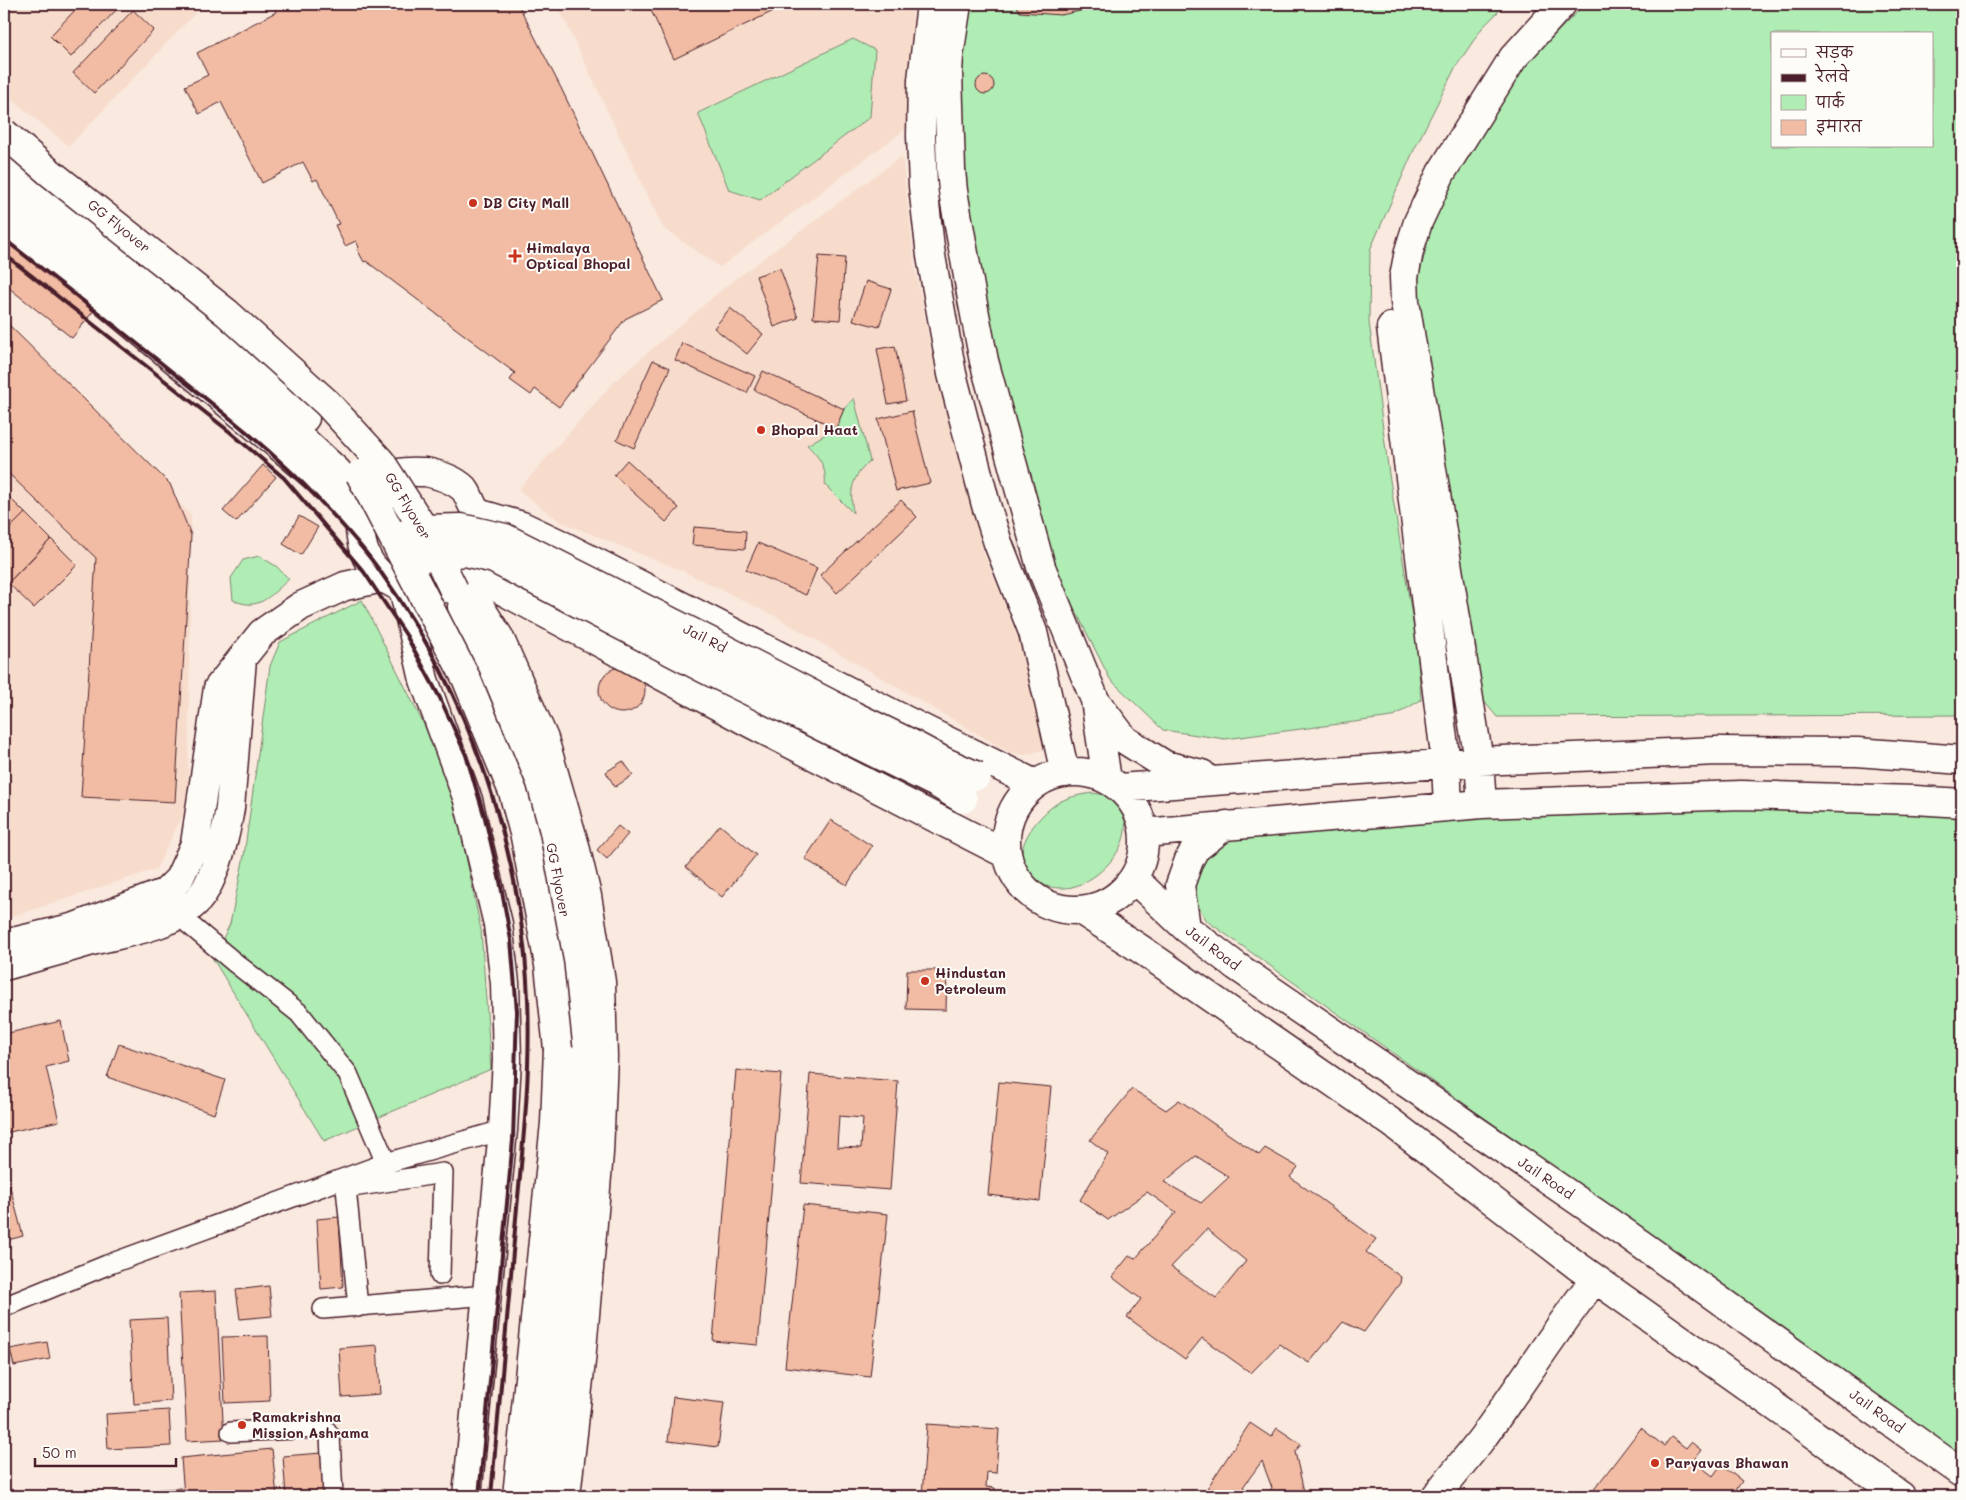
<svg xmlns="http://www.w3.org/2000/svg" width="1966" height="1500" font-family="Mali,'Playpen Sans Deva',sans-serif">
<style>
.built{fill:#f7dccc}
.green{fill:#afedb4;stroke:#7c8670;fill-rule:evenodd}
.building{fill:#f1bca3;stroke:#4a1f2b;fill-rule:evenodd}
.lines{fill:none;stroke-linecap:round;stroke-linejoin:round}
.street-casing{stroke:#4a1f2b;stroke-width:22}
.secondary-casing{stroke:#4a1f2b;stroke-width:31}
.primary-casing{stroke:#4a1f2b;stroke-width:31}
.street{stroke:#fdfcf7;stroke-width:19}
.secondary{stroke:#fdfcf7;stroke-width:28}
.primary{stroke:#fdfcf7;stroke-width:28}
.rail{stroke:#4a1f2b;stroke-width:4}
.secondary-bridge-casing{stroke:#4a1f2b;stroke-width:31;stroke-linecap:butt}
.primary-bridge-casing{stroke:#4a1f2b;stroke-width:31;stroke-linecap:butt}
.secondary-bridge{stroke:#fdfcf7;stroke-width:28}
.primary-bridge{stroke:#fdfcf7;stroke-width:28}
.poi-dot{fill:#c8321e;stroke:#fdfcf7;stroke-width:2}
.labels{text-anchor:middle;stroke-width:4;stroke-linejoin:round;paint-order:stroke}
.poi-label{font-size:14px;font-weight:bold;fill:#4a1f2b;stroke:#fdfcf7;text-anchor:start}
.street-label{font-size:14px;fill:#4a1f2b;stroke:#fdfcf7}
</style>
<rect width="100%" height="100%" fill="#f9e9de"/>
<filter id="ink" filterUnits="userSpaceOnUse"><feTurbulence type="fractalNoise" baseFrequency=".02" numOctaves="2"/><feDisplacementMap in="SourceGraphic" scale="10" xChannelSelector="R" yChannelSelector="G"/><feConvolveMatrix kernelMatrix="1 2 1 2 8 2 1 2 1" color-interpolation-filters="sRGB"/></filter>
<g filter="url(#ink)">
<path class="built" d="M4,4h200l-135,142 -65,-53z
M557,4h356l2,118 -195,145 -57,-39z
M902,156l13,112 16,81 32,130 21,74 74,185 -16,12 -16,5 -17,-3 -236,-137 -90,-44 -122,-49 -43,-32 98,-110 109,-93z
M4,339l187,176 -3,290 -32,64 -152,50z"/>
<path class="green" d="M969,4h537l-24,24 -27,40 -42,84 -43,98 -1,72 20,152 28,173 4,53 -29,17 -167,22 -62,-9 -53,-51 -51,-101 -59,-196 -33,-167 -8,-148z
M1585,4h377v711l-465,2 -30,-36 -45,-310 -4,-91 19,-75 83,-135zM1772,34h160v112h-160z
M853,39l22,11 -5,67 -110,83 -31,-10 -31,-77z
M854,398l16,63c-19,17 -20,28 -17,52l-28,-28c2,-18 -6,-28 -18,-40l29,-17 8,-19z
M259,556l17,10 13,13c-19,17 -30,33 -56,21l-2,-22 12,-18z
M362,600l70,141 13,30 12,41 24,118 10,139 -167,72 -111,-182 17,-35 14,-68 26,-190 10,-24z
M1092,793c8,1 18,2 25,8 6,6 7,12 8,20 4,28 -26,59 -53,66 -8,2 -18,1 -26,-1 -7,-1 -15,-5 -19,-12 -16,-25 8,-55 29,-70 10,-7 24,-9 36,-11z
M1536,801l426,8v648l-755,-536 -25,-43 -8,-23 10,-14z"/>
<path class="building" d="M81,4h41l-51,53 -21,-21z
M272,4h246l43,84 102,212 -38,19 -66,88 -24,-18 -4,6 -21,-15 5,-7 -149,-112 -2,1 -7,-13 2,-2 -3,-6 -11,5 -10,-21 4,-1 -22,-45 -4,2 -10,-19 -41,21 -41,-81 -22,12 -14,-28 23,-11 -11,-22 79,-41z
M648,4h140l-114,55z
M1014,4h98l-51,11 -41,-3z
M133,10l21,20 -60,63 -21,-20z
M976 85a9 9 0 1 1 18 0a9 9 0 1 1-18 0Z
M4,207l106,83 -38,48 -68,-54z
M819,256l26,2 -5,62 -27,-2z
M780,268l18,50 -24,9 -18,-51z
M866,281l25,8 -12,38 -26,-7z
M730,308l33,26 -16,20 -33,-26z
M4,320l166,164 21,51 -16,267 -94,-5 15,-239 -92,-89z
M682,343l73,33 -8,17 -72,-33z
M895,346l11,55 -18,3 -11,-55z
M653,360l17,8 -36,80 -17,-8z
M763,371l81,38 -8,19 -82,-38z
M912,411l18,72 -34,8 -18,-72z
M627,460l52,48 -13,14 -52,-47z
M263,465l13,12 -40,45 -13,-11z
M4,492l21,21 -21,21z
M901,500l16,17 -80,76 -17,-18z
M25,513l26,26 -43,44 -4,-4v-45z
M299,516l19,11 -17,28 -18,-11z
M694,527l52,4 -1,18 -53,-4z
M51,539l26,26 -43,43 -26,-25z
M758,543l59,25 -11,27 -60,-25z
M599 690a23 23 0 1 1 46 0a23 23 0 1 1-46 0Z
M623,761l10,14 -18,12 -9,-15z
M831,820l41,26 -25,39 -42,-26z
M720,825l36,30 -34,42 -36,-30z
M618,826l10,8 -21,25 -10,-9z
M907,970h40l-1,40 -40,-1z
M61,1021l8,40 -23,6 13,54 -54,12 -1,-99z
M119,1044l106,36 -11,34 -107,-37z
M736,1070l45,4 -23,271 -45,-4z
M810,1074l88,7 -8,109 -89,-7zM839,1116l24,2 -2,30 -24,-1z
M999,1082l52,5 -11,114 -52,-6z
M1132,1089l34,21 13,-10 80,55 6,-7 33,19 -8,10 86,62 -10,13 35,25 -1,6 -36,49 -21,-10 -34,41 -30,-19 -28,29 -49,-35 -17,21 -58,-42 14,-18 -29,-22 17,-21 7,2 40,-46 -29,-20 -39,28 -28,-20 28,-46 -18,-14zM1196,1156l33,21 -28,26 -37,-21zM1207,1229l39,32 -30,37 -45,-31z
M4,1164l19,72 -19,5z
M803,1205l85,9 -18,163 -85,-10z
M339,1217l4,70 -22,2 -4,-70z
M269,1286l3,30 -32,3 -4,-29z
M216,1291l8,148 -37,2 -8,-148z
M167,1318l4,83 -37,3 -5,-84z
M268,1336l2,65 -45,2 -3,-66z
M47,1342l3,17 -36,7 -4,-17z
M377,1345l3,49 -38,3 -3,-49z
M673,1397l51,6 -6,44 -50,-6z
M169,1410l2,36 -63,3 -2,-35z
M1250,1423l21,14 6,-9 24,16 -6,8 10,44h-39l6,-8 -10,-27 -19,26 6,5 -3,4h-44z
M927,1424l72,5 -3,44 -9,-1 -1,15 9,1v8h-73z
M1641,1428l23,18 7,-9 15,11 5,-6 10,8 -8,11 20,15 8,-11 21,16 -6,9 8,6h-155z
M272,1449l5,47h-93l-3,-38z
M322,1453l3,43h-39l-3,-40z
M181,1488v8h-67v-4z"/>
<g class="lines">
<g class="street-casing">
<path id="street" d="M178,915l56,47 65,51 49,61 38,89
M4,1307l103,-42 279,-102 117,-33
M358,1307l-12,-119 97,-15 -3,102
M323,1309l164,-14
M231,1432l88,-4 7,2 4,6 3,60"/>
</g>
<g class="secondary-casing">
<path id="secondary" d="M931,4l-9,76 -1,56 2,50 8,70 21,118 34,131 12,38 35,89 32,141
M957,4l-8,52 -1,17 3,97 2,21 19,108 12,62 57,206 54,133 12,80
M4,218l286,237 38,33 32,35
M1391,327l55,436 2,44
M477,513l45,13 36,17 347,177 130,64
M466,571l284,152 256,131
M1097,703l28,37 40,25 37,9
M1006 841a69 69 0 1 1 138 0a69 69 0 1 1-138 0Z
M1120,788l359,-27 239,-10 139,1 105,8
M1482,804l-3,-43 -74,-459 -1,-25 5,-26 9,-29 23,-49 72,-115 49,-54
M1144,833l338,-29 259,-9 174,5 47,3
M1134,879l52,49 50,38 392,269 334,238
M1080,910l59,38 253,175 184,142 325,231
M1186,928l-6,-43 9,-25 6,-11 31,-24
M4,944l71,-17 91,-35 13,-13 16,-35 23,-156 44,-55 39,-27 44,-20 38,-8
M4,966c29,-8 59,-16 88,-25 32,-8 82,-15 106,-41 17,-19 28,-67 32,-92l12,-149
M1436,1496c15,-20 32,-39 47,-59 38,-52 72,-107 112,-158"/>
</g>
<g class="primary-casing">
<path id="primary" d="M4,165l198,158 103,95
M4,191l266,219 67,61 26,34
M426,472c13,3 28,7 38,17 3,3 5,9 7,13 28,51 -21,110 -75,83 -18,-9 -30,-22 -34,-42 -6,-26 -1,-40 19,-57 5,-4 12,-11 19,-13 7,-2 18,-1 26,-1z
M461,577l38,60 45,102 31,107 12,50 14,86 2,75 -4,96 -18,208 -15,135
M403,588l21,92 44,120 30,124 7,59 2,77 -4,70 -36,366
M462,607l63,142 25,85 13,64 13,81 4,81 -5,108 -31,328
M517,1496l38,-373 3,-74"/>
</g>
<use href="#street" class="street"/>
<use href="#secondary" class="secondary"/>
<use href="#primary" class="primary"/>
<path class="rail" d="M4,239c56,44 112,87 167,132 52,41 104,82 149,130 22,23 44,47 62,73 88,123 140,274 146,425 3,73 -5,146 -12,219 -8,93 -17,186 -25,278
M4,254l226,178 54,46 80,94 42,63 34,63 26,57 19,63 15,63 11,59 6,71 -4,129 -34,356"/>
<g class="secondary-bridge-casing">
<path id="secondary-bridge" d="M394,537l30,-8 37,-1 44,10 204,103 139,72 60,29 37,20 32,14
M406,562l31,-7 28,-3 29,7 211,110 233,115 25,15"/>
</g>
<g class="primary-bridge-casing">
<path id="primary-bridge" d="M4,133l44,38 179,142 100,90 54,59 43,67 30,61
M360,474l106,204 47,114 12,45 24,128 9,84"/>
</g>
<use href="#secondary-bridge" class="secondary-bridge"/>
<use href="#primary-bridge" class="primary-bridge"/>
</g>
</g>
<g class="poi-dot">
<circle cx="473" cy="203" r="5"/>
<path d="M512.5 248.5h5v5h5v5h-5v5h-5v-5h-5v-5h5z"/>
<circle cx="761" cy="430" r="5"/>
<circle cx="925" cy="981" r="5"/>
<circle cx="242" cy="1425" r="5"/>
<circle cx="1655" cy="1463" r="5"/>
</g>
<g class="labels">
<g class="poi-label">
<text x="483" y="208">DB City Mall</text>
<text x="526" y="253">Himalaya<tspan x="526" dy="16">Optical Bhopal</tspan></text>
<text x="771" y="435">Bhopal Haat</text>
<text x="935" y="978">Hindustan<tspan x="935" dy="16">Petroleum</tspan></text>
<text x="252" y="1422">Ramakrishna<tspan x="252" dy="16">Mission Ashrama</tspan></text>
<text x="1665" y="1468">Paryavas Bhawan</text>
</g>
<g class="street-label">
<text transform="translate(119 226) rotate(39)" y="5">GG Flyover</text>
<text transform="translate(408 506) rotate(59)" y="5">GG Flyover</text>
<text transform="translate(705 638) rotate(27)" y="5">Jail Rd</text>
<text transform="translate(558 880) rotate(79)" y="5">GG Flyover</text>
<text transform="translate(1213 948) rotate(37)" y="5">Jail Road</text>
<text transform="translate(1546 1178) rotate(34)" y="5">Jail Road</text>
<text transform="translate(1877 1411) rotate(36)" y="5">Jail Road</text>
</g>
</g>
<rect width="1966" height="1500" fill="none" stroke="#fdfcf7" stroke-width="20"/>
<rect x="10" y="10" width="1946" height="1480" fill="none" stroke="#4a1f2b" stroke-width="2" filter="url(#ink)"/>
<rect x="1771" y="32" width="162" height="115" fill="#fdfcf7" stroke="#b5a4a5"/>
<rect x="1781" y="49" width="25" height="8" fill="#fdfcf7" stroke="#b5a4a5"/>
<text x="1816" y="58" font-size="15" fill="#4a1f2b">सड़क</text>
<rect x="1781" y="74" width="25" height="8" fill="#4a1f2b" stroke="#b5a4a5"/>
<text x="1816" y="82" font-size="15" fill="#4a1f2b">रेलवे</text>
<rect x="1781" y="95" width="25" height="15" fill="#afedb4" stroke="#b5a4a5"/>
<text x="1816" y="108" font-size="15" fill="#4a1f2b">पार्क</text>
<rect x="1781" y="120" width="25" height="15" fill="#f1bca3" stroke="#b5a4a5"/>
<text x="1816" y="132" font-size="15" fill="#4a1f2b">इमारत</text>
<path d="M35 1458v8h141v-8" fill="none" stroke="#4a1f2b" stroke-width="2.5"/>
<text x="42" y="1458" font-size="15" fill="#4a1f2b" stroke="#fdfcf7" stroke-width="4" paint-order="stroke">50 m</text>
</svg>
